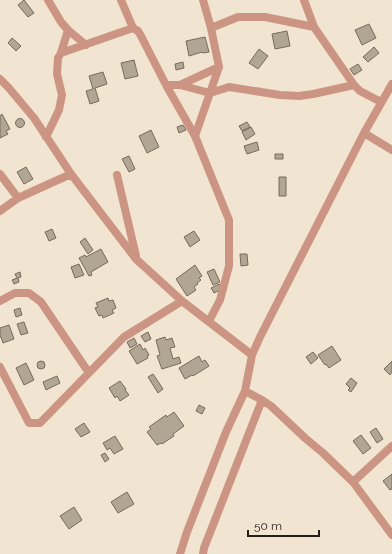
<svg xmlns="http://www.w3.org/2000/svg" width="392" height="554" font-family="Raleway,sans-serif">
<style>
.building{fill:#b1a593;stroke:#766b5a}
.lines{fill:none;stroke-linecap:round;stroke-linejoin:round}
.minor{stroke:#cc9583;stroke-width:8}
</style>
<rect width="100%" height="100%" fill="#f1e4d1"/>
<path class="building" d="M24,0l10,13 -6,4 -10,-12z
M369,24l7,14 -14,7 -7,-15z
M287,31l3,15 -15,3 -3,-15z
M205,37l4,15 -6,1 -1,-1 -13,4 -3,-15z
M12,38l9,8 -5,5 -8,-8z
M374,47l5,6 -11,9 -5,-5z
M259,49l9,7 -10,13 -9,-6z
M134,60l4,16 -13,3 -4,-16z
M183,62l1,6 -8,2 -1,-6z
M358,64l4,6 -8,5 -4,-6z
M103,72l4,12 -12,4 4,13 -9,3 -4,-13 7,-2 -4,-13z
M2,114l8,15 -4,2 2,3 -8,4v-22z
M15.5 123a4.5 4.5 0 1 1 9 0a4.5 4.5 0 1 1-9 0Z
M247,122l3,5 -8,4 -3,-5z
M183,125l3,5 -7,3 -2,-6z
M251,127l4,7 -9,6 -4,-8z
M151,130l8,17 -12,6 -8,-17z
M257,142l2,8 -12,4 -3,-8z
M275,154h8v5h-8z
M129,156l6,13 -6,3 -7,-13z
M26,167l7,12 -9,5 -7,-12z
M279,177h7v19h-7z
M52,229l4,9 -7,3 -4,-9z
M194,231l6,9 -10,7 -6,-10z
M85,238l8,12 -5,4 -8,-12z
M101,249l7,13 -17,10 1,3 -3,1 -10,-18 6,-3 1,2z
M240,254h7l1,11 -7,1z
M79,264l5,11 -9,3 -4,-11z
M195,265l7,11 -3,2 2,2 -4,3 1,1 -4,3 2,3 -9,6 -11,-17z
M214,269l6,13 -7,3 -6,-13z
M20,272l1,5 -3,1 1,4 -5,2 -2,-4 5,-2 -2,-4z
M219,284l3,5 -8,4 -3,-5z
M108,298l1,3 4,-1 3,8 -4,2 2,3 -11,5 -1,-3 -3,1 -4,-8 3,-1 -2,-4z
M20,308l2,7 -6,2 -2,-7z
M24,322l4,11 -7,2 -4,-11z
M9,325l5,14 -11,4 -2,-6h-1v-9z
M148,332l3,7 -6,3 -4,-6z
M165,337l1,3 6,-2 3,9 -5,1 3,11 6,-2 2,6 -19,6 -5,-13 3,-1 -4,-15z
M134,338l3,6 -7,4 -3,-6z
M140,344l3,6 2,-2 4,7 -2,1 1,2 -11,6 -8,-13z
M332,346l9,14 -12,8 -3,-4 -1,1 -7,-10z
M313,352l5,6 -7,6 -5,-7z
M199,356l3,6 3,-2 4,6 -16,10 -1,-1 -7,4 -6,-11z
M37 365a4 4 0 1 1 8 0a4 4 0 1 1-8 0Z
M392,361v11l-2,3 -6,-6z
M26,363l8,17 -10,5 -8,-17z
M153,374l10,15 -5,4 -10,-16z
M57,376l3,7 -14,7 -3,-8z
M351,378l6,5 -6,9 -3,-2 2,-2 -4,-4z
M120,381l6,8 -1,1 4,5 -9,6 -3,-5 -2,2 -6,-10z
M199,405l6,3 -3,6 -6,-3z
M174,412l10,14 -11,8 1,2 -12,8 -1,-1 -4,2 -10,-13 4,-3 -2,-2 17,-12 1,2z
M84,423l6,9 -9,5 -6,-8z
M376,428l7,11 -6,4 -7,-11z
M361,435l10,13 -8,6 -10,-13z
M115,436l8,13 -9,5 -4,-6 -3,2 -4,-7z
M105,453l4,6 -4,3 -4,-7z
M392,474v15l-2,1 -7,-9z
M127,492l7,12 -16,9 -7,-11z
M74,507l8,13 -13,9 -9,-13z"/>
<g class="lines">
<path class="minor" d="M48,0l13,22 7,8 18,15
M121,0l12,28
M203,0l8,28 27,-11h27l49,10
M304,0l10,27 40,58 6,6 21,11
M61,53l7,-23
M0,79l8,8 26,31 37,56 65,85 46,42 70,54
M166,85l29,51
M180,85l39,-18
M364,133l28,17
M46,137l13,-27 3,-15 -5,-21 1,-16 3,-5 72,-25 5,3 3,5 25,49h14l30,8 19,-6 51,8 19,1 14,-2 41,-9
M0,174l18,24
M117,175l19,81
M0,211l18,-13 53,-24
M0,301l15,-8h14l12,9 48,71
M209,321l11,-21 9,-34v-46l-34,-84 24,-69 -8,-39
M0,367l29,56h11l84,-86 58,-36
M245,391l17,9 9,6 34,32 18,15 30,29 39,53
M353,482l39,-36
M180,554l7,-22 39,-100 19,-41 7,-36 8,-18 104,-204 28,-49
M203,554l1,-6 58,-148"/>
</g>
<path d="M248 530v6h71v-6" fill="none" stroke="#231e17" stroke-width="2"/>
<text x="254" y="530" font-size="12" fill="#231e17" stroke="#f1e4d1" stroke-width="3" paint-order="stroke">50 m</text>
</svg>
